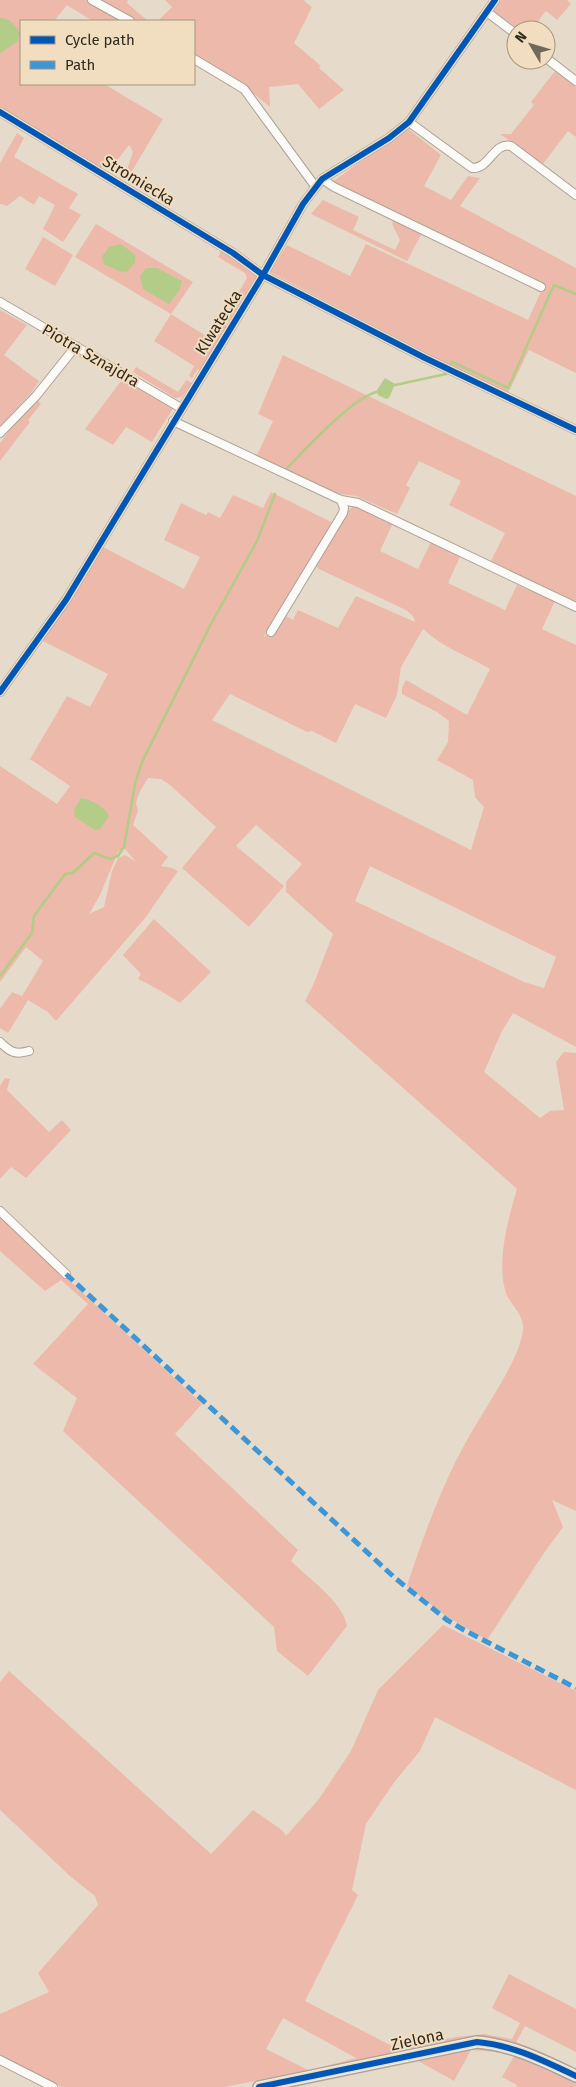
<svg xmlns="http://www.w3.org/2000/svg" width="576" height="2087" font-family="'Fira Sans',sans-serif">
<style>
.green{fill:#ecb9ab;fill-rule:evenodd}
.water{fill:#b3cc87}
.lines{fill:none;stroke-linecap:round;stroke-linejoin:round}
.stream{stroke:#b3cc87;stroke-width:2.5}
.street-casing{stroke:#aba296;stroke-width:10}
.secondary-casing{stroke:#aba296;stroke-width:14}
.street{stroke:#fbfaf7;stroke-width:8}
.secondary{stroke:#f1efe9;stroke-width:11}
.quiet{stroke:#3d96d5;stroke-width:5;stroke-dasharray:10 5;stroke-linecap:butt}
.cycleway-casing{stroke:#f1ddbf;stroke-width:9}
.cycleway{stroke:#0057b8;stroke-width:6}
.labels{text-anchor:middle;stroke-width:4;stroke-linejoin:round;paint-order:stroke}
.street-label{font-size:16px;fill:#312a1f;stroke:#f1ddbf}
</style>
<rect width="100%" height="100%" fill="#e6dbca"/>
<path class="green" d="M0,0h128l-1,3 21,18h-55l-26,-16 -13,16h-33v63h83l59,35 -34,57 -3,-3 7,-21 -4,-7 -14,18 -6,-1 -5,5 -8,1 -96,-61z
M165,0h138l9,7 -18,36 27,23 -2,2 25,22 -25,19 -21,-25 -29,3 1,20 -29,-24 -42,-22 -3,5 -2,-2v-43h-36l14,-14z
M501,0h66l4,4 -14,16 -11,-9 -15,19h-11l-27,-19z
M555,71l21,16v50l-8,-6 -25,33 -43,-30h11l23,-29 -3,-3z
M407,128l34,27 -17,31 27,14 17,-24 12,2 -20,28 116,62v105l-47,-23 -21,43 -39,-18 -199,-103 17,-27 63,31 16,-32 162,76 16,-35 -208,-99 -4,-4z
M17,133l7,5 -10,19 64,37 -9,14 12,7 -18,27 -20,-13 12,-24 -16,-9 -5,9 -14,-9 -13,10 -7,-2v-41z
M323,200l36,17 -6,13 42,20 5,-10 -8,-16 2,-5 28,14 -15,28 -96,-47z
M96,224l97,58 -22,32 40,25 10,-16 6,3 -26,44 -3,-1 -6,9 -3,-2 5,-10 -40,-25 17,-27 -96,-57z
M43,237l30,18 -18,31 -30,-17z
M222,250l34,23v4l-27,44 -5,-3 23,-40 -2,-5 -27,-16z
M0,310l27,15 -23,30 35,26 -8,12 -31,33z
M81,352l93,55 -22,35 -26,-15 -13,18 -28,-16 36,-48 -42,-24z
M283,355l293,141v106l-85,-41 14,-28 -56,-28 12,-24 -42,-20 -13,24 4,3 -13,26 -41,-18 -22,-3 -77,-38 16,-34 -15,-7z
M136,367l42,25 8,-12 6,3 -10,14 -7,1 -42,-26z
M36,399l5,5 -13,16 2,2 -30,39v-18l12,-16z
M271,492l62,31 -70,115 23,-22 7,4 5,-10 40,18 18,-32 59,26 -2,-6 -7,-6 -87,-41 -3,-3 1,-4 29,-49 5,-5 4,-2 38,17 -13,28 38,18 13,-27 29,15 -12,26 57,27 12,-25 38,16 -13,28 34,16v402l-63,-34 -11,18 -18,41 56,46 10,-7 14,-1 -8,-48 8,-10 12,1v458l-24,-11 11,27 -19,26 -57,87 -41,-24 -39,-30c16,-49 34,-99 59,-144 16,-30 52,-79 57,-111 2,-16 -12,-25 -17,-38 -10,-30 2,-74 11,-104l-212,-188 9,-18 19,-49 -47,-42v-10l16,-18 -46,-39 -20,21 48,40 -35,41 -67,-59 34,-41 -46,-42 -9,-6 -13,-1 -8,13 -4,12 2,8 -5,14 35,32 -7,9 11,2 6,3 -33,47 -89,103 -8,-9 -20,-12 -20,33 -8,-5v-19l12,-17 10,4 21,-35 -17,-14 -26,35v-216l57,38 13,-18 -40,-27 37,-63 23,11 18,-33 -65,-33 60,-94 81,42 16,-32 -36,-17 17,-37 25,12 2,-3 12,6 13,-23 30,13zM423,629c19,18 45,27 67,40l-23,46 -61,-35 -4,8v6l35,18 12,9 -1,21 -11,18 36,20 2,17 9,10 -13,43 -259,-130 18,-26 77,38 5,-1 24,12 19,-39 31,14 11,-23 4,-28zM125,849l11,13 -11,-7 -7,3 -6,13 -8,36 -15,7 11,-19 18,-43zM370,866l186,91 -12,31 -20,-6 -169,-81z
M154,919l57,53 -31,31c-14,-9 -28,-18 -42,-24l3,-5 -18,-19z
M5,1078l5,1 -3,11 42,42 13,-12 9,10 -45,48 -15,-11 -11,12v-93z
M0,1216l202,188 -27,30 123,116 -7,11c17,17 52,41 56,65l-39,50 -31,-25 -3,-24 -211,-196 14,-33 -44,-34 55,-60 -27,-24 -16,11 -45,-40z
M443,1625l133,66v99l-141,-73 -15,34 -25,30 -29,43 -14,66 6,5 -53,106 93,48 5,-1 1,4 -81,18 -1,-3 34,-9 -73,-40 -17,31 42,21 -83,17h-163l-62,-32v-41l49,-22 -11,-19 60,-68 -3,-9 -24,-19 -71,-67v-128l9,-11 202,183 42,-44 29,20 4,6 33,-37 32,-48 27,-61z
M509,1974l67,35v43l-51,-26 -9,16 30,12 -1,3 -29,-12 -21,-5 -85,11 1,-5 45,-9 28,-3 28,5 8,-16 -28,-15z
M484,2047l24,6 -37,-3 -17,31 -34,-19 -1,-4 44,-10z
M514,2056l62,27v4h-60l1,-2 -15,-8z"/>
<path class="water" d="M0,18c10,-1 16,8 20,16l-3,8 -17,11z
M121,244l14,11v7l-8,10 -8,-1 -15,-7 -2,-7 7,-10z
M146,268h11l25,13 -2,8 -11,15 -26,-15 -3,-13z
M385,378l10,6 -6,14 -3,1 -8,-4 -1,-5z
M81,798c9,1 24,9 28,18l-9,13 -5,1 -20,-13 -1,-7z"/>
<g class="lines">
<path class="stream" d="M449,367l3,-5 56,26 46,-103 22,9
M395,385l51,-11 1,-3
M287,468c19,-19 66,-71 90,-76
M0,976l32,-43 2,-17 31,-42 8,-1 21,-20 16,6 8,-3 6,-9 11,-63 7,-22 69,-138 46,-83 18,-47"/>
<g class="street-casing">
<path id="street" d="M92,0l38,21
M487,12l29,22
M546,58l30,23
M194,59l50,30 71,97
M0,112l233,141 30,22 162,83 151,72
M409,122l63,46c18,1 21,-26 39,-22l65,49
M322,179l12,8 207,100
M0,302l181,106
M173,421l168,79 17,3 218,104
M0,433l36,-37 40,-50
M271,632l72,-119 1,-5 -3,-8
M0,692l66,-92 197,-325 40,-71 19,-25 67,-41 20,-16 86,-122
M0,1042c10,10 15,13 29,9
M0,1211l66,63
M0,2060l53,27"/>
</g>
<g class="secondary-casing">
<path id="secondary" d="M259,2087l218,-45c36,3 67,19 99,34"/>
</g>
<use href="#street" class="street"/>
<use href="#secondary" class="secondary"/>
<path class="quiet" d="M66,1274l329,304 52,42 17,10 112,58"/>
<g class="cycleway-casing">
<path id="cycleway" d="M0,112l233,141 30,22 162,83 151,72
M0,692l66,-92 197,-325 40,-71 19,-25 67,-41 20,-16 86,-122
M259,2087l218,-45c36,3 67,19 99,34"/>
</g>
<use href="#cycleway" class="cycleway"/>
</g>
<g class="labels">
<g class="street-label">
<text transform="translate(139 180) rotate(31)" y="6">Stromiecka</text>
<text transform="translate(218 322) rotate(-58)" y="6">Klwatecka</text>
<text transform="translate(91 355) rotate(30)" y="6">Piotra Sznajdra</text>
<text transform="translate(417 2039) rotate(-12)" y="6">Zielona</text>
</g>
</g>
<rect x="20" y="20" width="175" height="65" fill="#f1ddbf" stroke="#a4957f"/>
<rect x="30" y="36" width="25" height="8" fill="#0057b8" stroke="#a4957f"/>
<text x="65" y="45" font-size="15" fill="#312a1f">Cycle path</text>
<rect x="30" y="61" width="25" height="8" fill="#3d96d5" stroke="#a4957f"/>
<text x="65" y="70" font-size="15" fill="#312a1f">Path</text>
<g transform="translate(531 45) rotate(308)"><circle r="24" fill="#f1ddbf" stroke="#a4957f"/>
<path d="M0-4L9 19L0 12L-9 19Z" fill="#70685b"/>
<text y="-8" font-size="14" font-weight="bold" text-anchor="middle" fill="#312a1f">N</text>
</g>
</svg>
